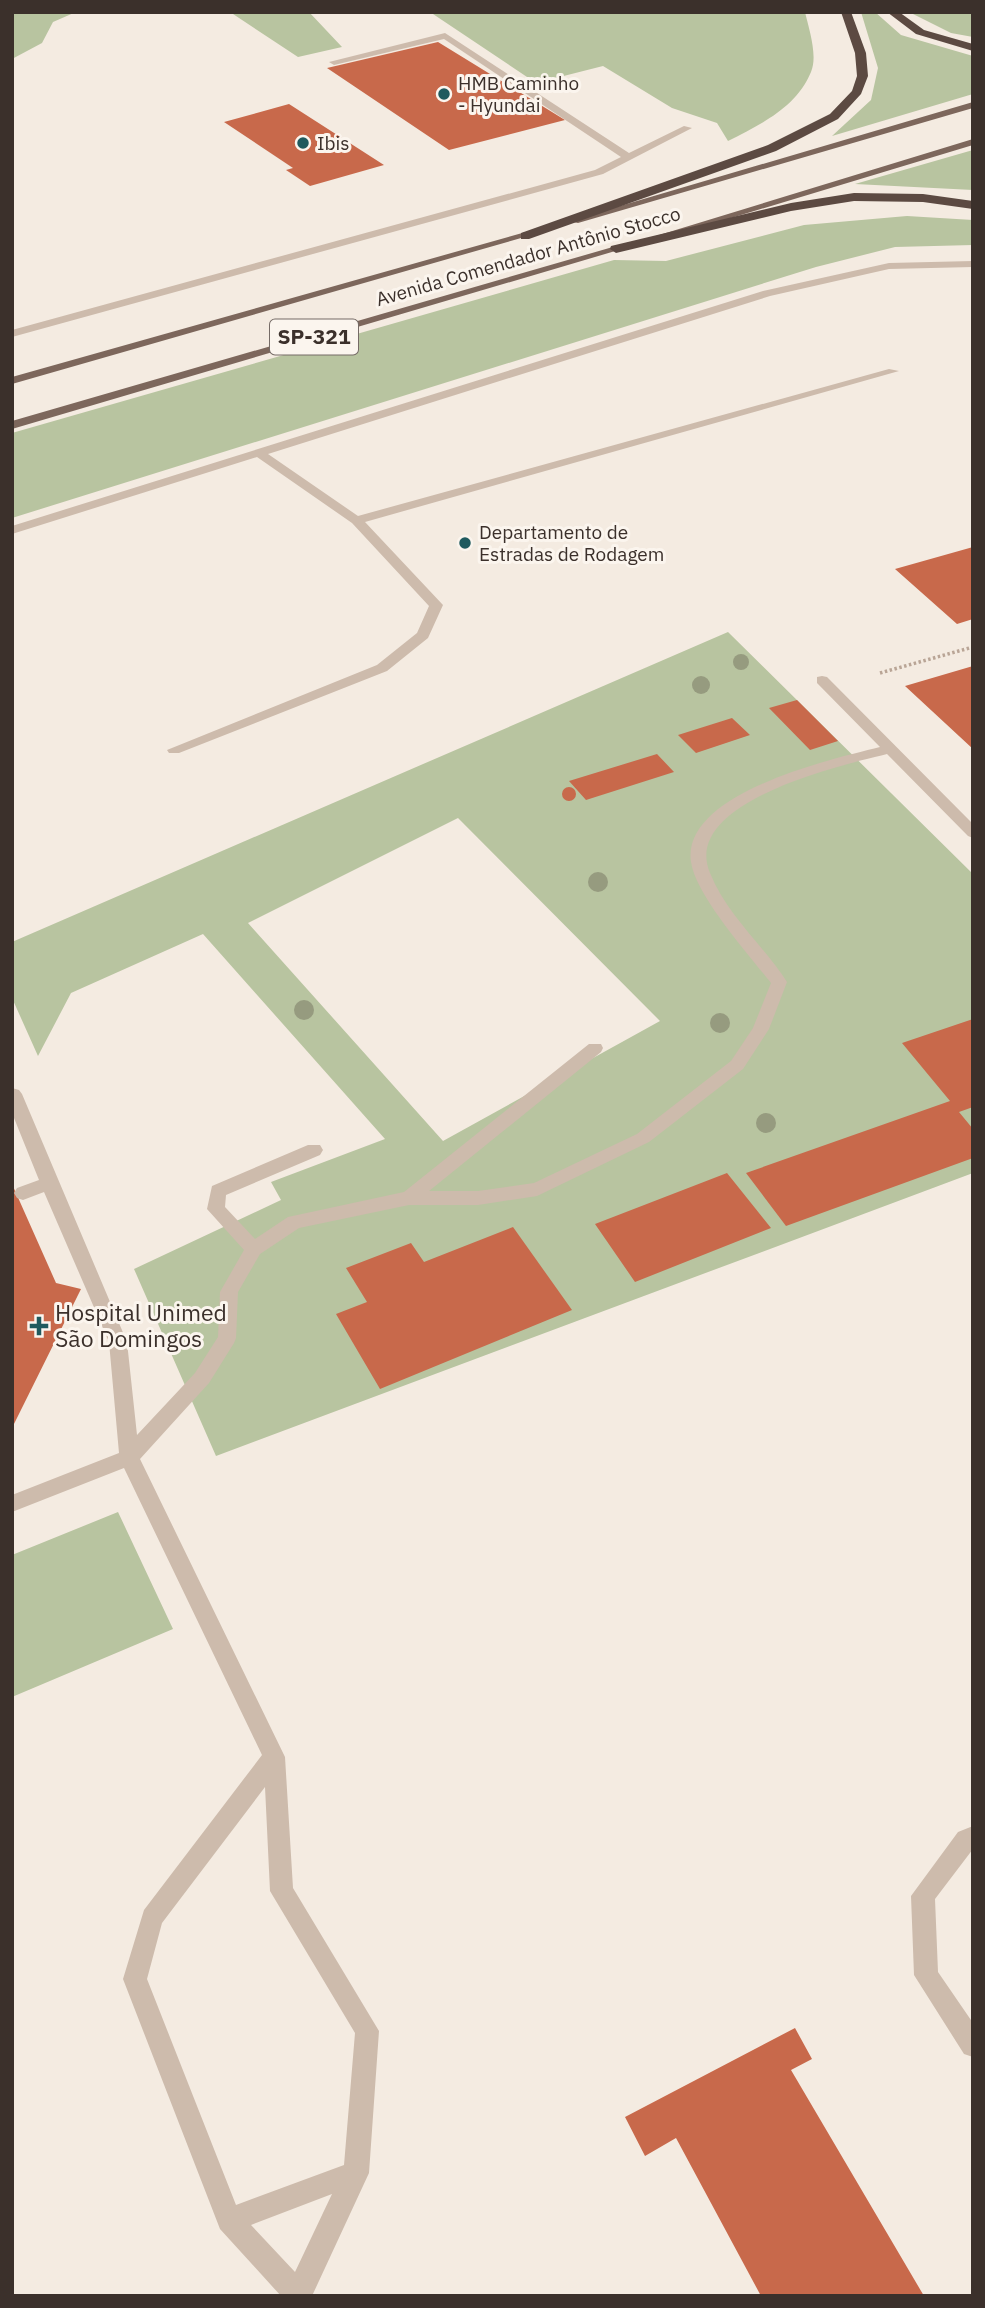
<svg xmlns="http://www.w3.org/2000/svg" width="985" height="2308" font-family="'IBM Plex Sans',sans-serif">
<style>
.green{fill:#b8c4a0;fill-rule:evenodd}
.building{fill:#c8694b}
.lines{fill:none;stroke-linecap:round;stroke-linejoin:round}
.path{stroke:#b9a596;stroke-width:3.5;stroke-dasharray:2.5 2.5;stroke-linecap:butt}
.minor{fill:#cdbbac;fill-rule:evenodd}
.major{fill:#7d675c;fill-rule:evenodd}
.highway{fill:#5c4a42;fill-rule:evenodd}
.tree{fill:#969b7f}
.poi-dot{fill:#1f5a5e;stroke:#fbf5ee;stroke-width:2.5}
.labels{text-anchor:middle;stroke-width:6;stroke-linejoin:round;paint-order:stroke}
.far-poi-label{font-size:19px;fill:#3b302b;stroke:#fbf5ee;text-anchor:start}
.far-street-label{font-size:19px;fill:#3b302b;stroke:#fbf5ee}
.shield{fill:#fbf5ee;stroke:#756b66;stroke-width:2}
.shield-label{font-size:21px;font-weight:bold;fill:#3b302b}
.poi-label{font-size:23px;fill:#3b302b;stroke:#fbf5ee;text-anchor:start}
</style>
<rect width="100%" height="100%" fill="#f4ebe1"/>
<path class="green" d="M12,12h64l-23,10 -11,21 -30,16z
M230,12h79l33,35 -44,10z
M430,12h375c4,17 13,44 6,60 -15,36 -50,52 -83,69l-11,-18 -45,-15 -69,-42 -67,17z
M861,12h14l26,23 72,21v38l-141,42 39,-36 7,-32z
M909,12h64v25l-22,-4z
M973,150v40l-118,-6z
M907,216l66,4v25l-78,2 -79,20 -804,251v-85l602,-173 52,1 138,-36z
M728,632l245,242v299l-757,283 -82,-187 147,-69 -10,-18 114,-43 -182,-205 -132,59 -33,63 -26,-58v-56zM458,818l202,203 -217,120 -195,-218z
M118,1512l55,117 -161,68v-142z"/>
<path class="building" d="M438,42l127,78 -116,30 -122,-82z
M289,104l95,61 -74,21 -24,-16 7,-2 -69,-46z
M973,547v72l-16,5 -62,-55z
M973,666v83l-68,-63z
M797,700l41,41 -28,9 -41,-42z
M732,718l18,17 -54,18 -18,-18z
M657,754l17,18 -88,28 -17,-19z
M562 794a7 7 0 1 1 14 0a7 7 0 1 1-14 0Z
M973,1019v88l-14,5 14,17v29l-187,68 -40,-53 204,-72 -48,-58z
M727,1173l44,55 -136,54 -40,-58z
M12,1184l44,99 25,6 -69,139z
M513,1227l59,83 -192,79 -44,-75 31,-12 -21,-34 65,-25 13,19z
M795,2028l17,31 -21,11 133,226h-163l-85,-158 -31,18 -20,-39z"/>
<g class="lines">
<path class="path" d="M880,673l93,-26"/>
<path class="minor" d="M445,33l184,120 55,-27 8,2 -89,46 -591,163v-7l583,-160 26,-13 -177,-118 -110,26 -5,-3z
M973,261v6l-84,2 -119,27 -502,158 90,62 531,-147 10,2 -534,151 78,83 -15,33 -41,33 -208,82h-10l-2,-3 210,-85 40,-32 12,-27 -77,-83 -95,-66 -245,77v-8l751,-235 126,-28z
M822,676l5,1 146,147v14l-5,-2 -81,-82c-45,11 -207,48 -177,119 17,42 53,72 77,109l-18,47 -26,40 -94,73 -112,54 -59,9h-69l-110,23 -39,26 -22,38 -2,46 -2,5 -25,40 -69,76 145,298 8,131 86,143 -10,142 -57,123h-31l-61,-67 -97,-250 21,-69 118,-155 -138,-287 -112,44v-17l107,-42 -10,-111 -65,-150 -21,8 -6,-2 -3,-5 3,-5 22,-8 -27,-67v-25l7,2 3,4 105,248 10,93 58,-62 23,-36 2,-45 24,-42 -37,-41 5,-23 96,-41h12l3,5 -3,5 -94,40 -1,12 30,32 33,-22 116,-25 185,-148h12l2,4 -2,4 -172,139h49l56,-8 103,-49 94,-73 22,-33 18,-45c-22,-28 -75,-87 -80,-121 -10,-69 141,-103 189,-115l-63,-64v-6zM265,1787l5,104 85,142 -11,132 -108,40 -89,-226 15,-56zM332,2194l-37,78 -44,-47z
M973,1826v23l-38,50 3,73 35,51v34l-9,-3 -50,-79 -3,-79 47,-64z"/>
<path class="major" d="M973,102v6l-395,115 -9,-2z
M973,139v6l-308,93 -9,-2z
M540,228l9,2 -537,154v-7z
M630,242l9,2 -627,185v-8z"/>
<path class="highway" d="M841,12h10l15,41 2,23 -7,18 -23,25 -62,32 -247,88h-8v-6l247,-88 62,-31 22,-23 5,-15 -2,-23z
M887,12h12l25,18 49,14v7l-57,-17z
M854,193l69,1 50,7v8l-50,-7 -69,-1 -63,10 -175,42 -6,-4 1,-3 180,-43z"/>
</g>
<g class="tree">
<circle cx="741" cy="662" r="8"/>
<circle cx="701" cy="685" r="9"/>
<circle cx="598" cy="882" r="10"/>
<circle cx="304" cy="1010" r="10"/>
<circle cx="720" cy="1023" r="10"/>
<circle cx="766" cy="1123" r="10"/>
</g>
<g class="poi-dot">
<circle cx="444" cy="94" r="7"/>
<circle cx="303" cy="143" r="7"/>
<circle cx="465" cy="543" r="7"/>
<path d="M35.5 1315.5h7v7h7v7h-7v7h-7v-7h-7v-7h7z"/>
</g>
<g class="labels">
<g class="far-poi-label">
<text x="458" y="90">HMB Caminho<tspan x="458" dy="22">- Hyundai</tspan></text>
<text x="317" y="150">Ibis</text>
<text x="479" y="539">Departamento de<tspan x="479" dy="22">Estradas de Rodagem</tspan></text>
</g>
<g class="far-street-label">
<text transform="translate(528 256) rotate(-16)" y="7">Avenida Comendador Antônio Stocco</text>
</g>
<rect class="shield" x="270" y="319.5" width="88" height="35" rx="5"/>
<g class="shield-label">
<text x="314" y="344">SP-321</text>
</g>
<g class="poi-label">
<text x="55" y="1321">Hospital Unimed<tspan x="55" dy="26">São Domingos</tspan></text>
</g>
</g>
<rect width="985" height="2308" fill="none" stroke="#3b302b" stroke-width="28"/>
</svg>
